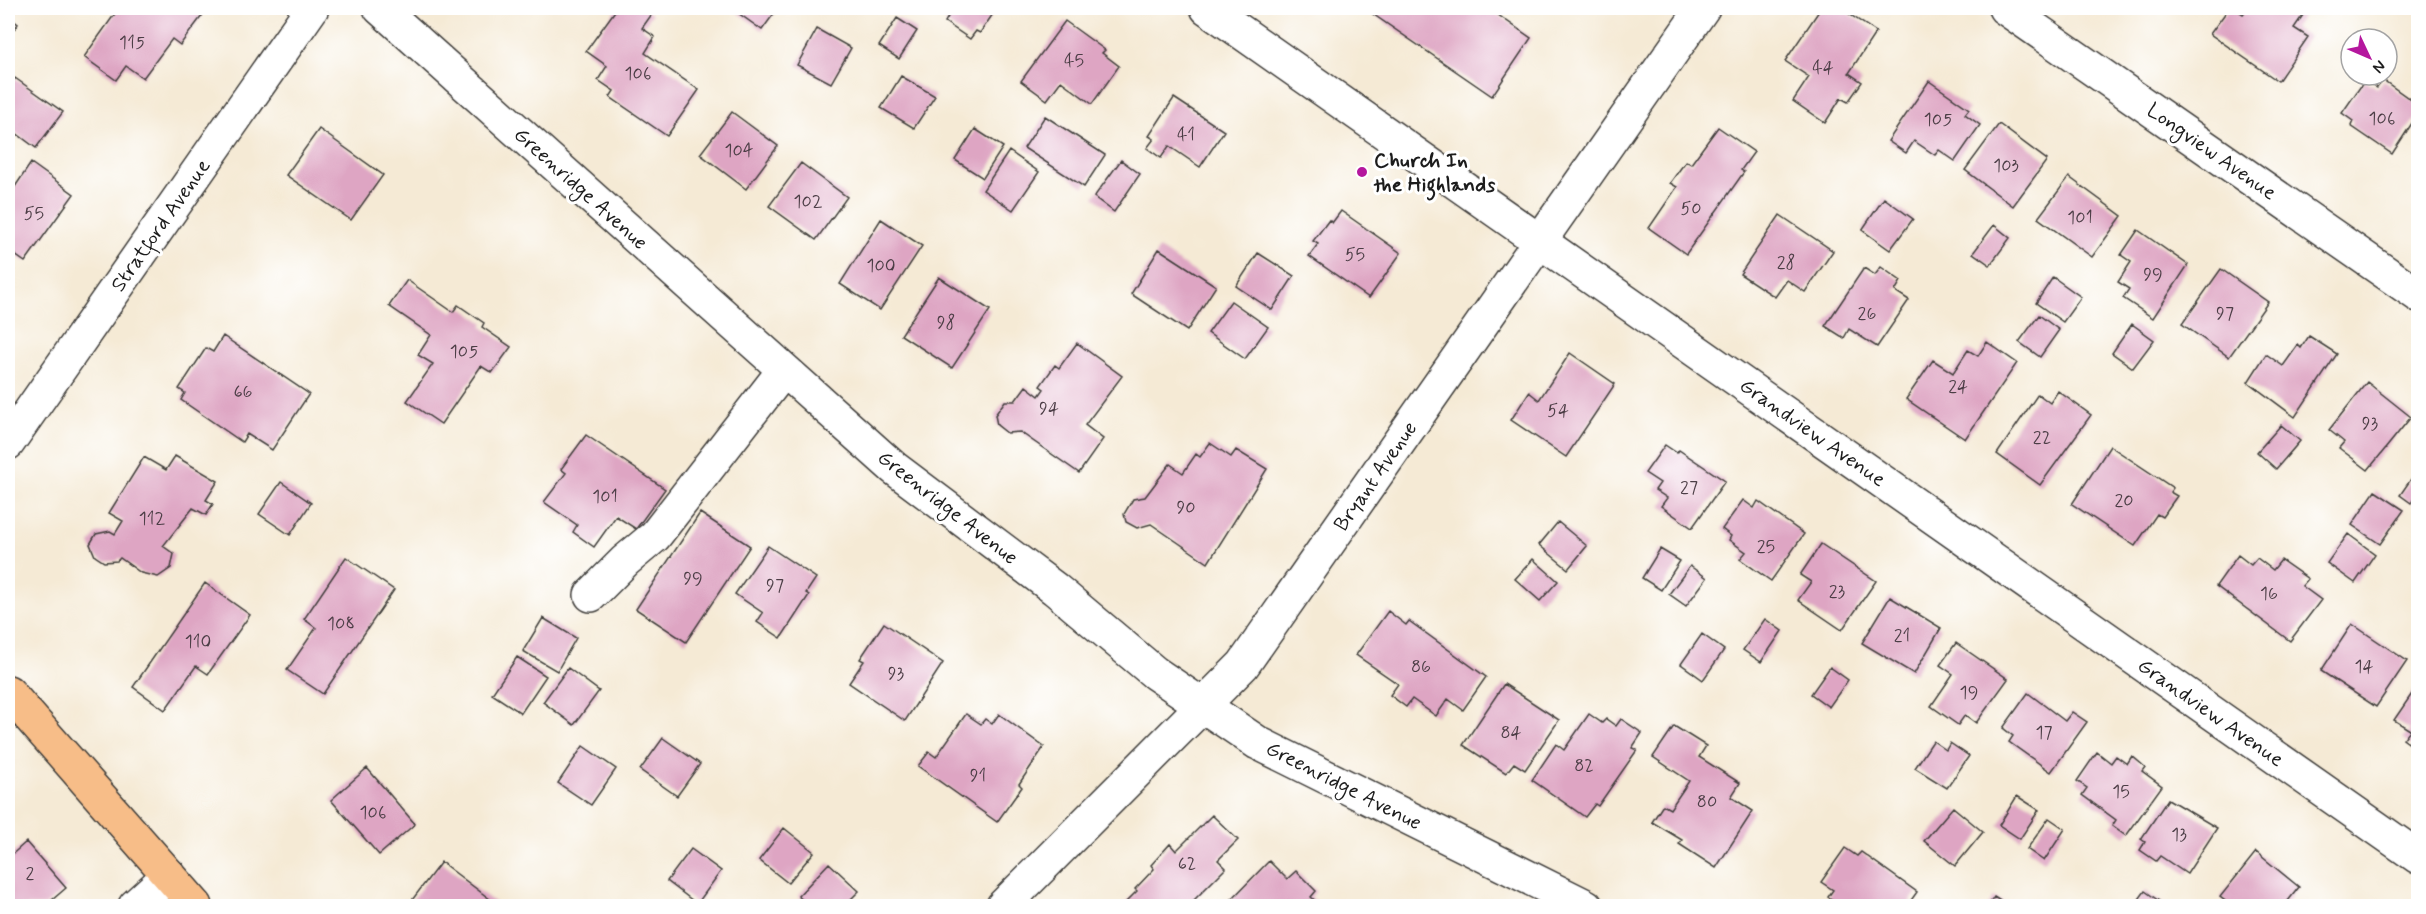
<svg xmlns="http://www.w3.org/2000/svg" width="2426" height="914" font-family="Mynerve,sans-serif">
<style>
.building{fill:#dea5c3}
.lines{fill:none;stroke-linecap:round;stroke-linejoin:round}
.minor-casing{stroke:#3d3b38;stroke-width:36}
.major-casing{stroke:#3d3b38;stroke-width:36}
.minor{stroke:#fff;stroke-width:33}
.major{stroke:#f7bd88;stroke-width:33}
.poi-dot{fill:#b5179e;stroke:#fff;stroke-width:2}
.labels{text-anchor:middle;stroke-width:6;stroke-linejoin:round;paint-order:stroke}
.number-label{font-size:18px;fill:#4c3e46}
.street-label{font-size:21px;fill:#1c1c1c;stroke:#fff}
.poi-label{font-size:21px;font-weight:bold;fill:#1c1c1c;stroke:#fff;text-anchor:start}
</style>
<rect width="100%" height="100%" fill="#fff"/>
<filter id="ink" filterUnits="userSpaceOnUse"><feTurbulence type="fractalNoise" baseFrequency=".0167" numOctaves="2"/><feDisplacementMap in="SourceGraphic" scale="12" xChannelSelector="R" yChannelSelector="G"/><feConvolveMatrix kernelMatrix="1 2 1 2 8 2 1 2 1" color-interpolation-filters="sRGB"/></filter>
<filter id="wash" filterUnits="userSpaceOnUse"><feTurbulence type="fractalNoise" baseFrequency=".008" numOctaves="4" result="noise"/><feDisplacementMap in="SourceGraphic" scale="24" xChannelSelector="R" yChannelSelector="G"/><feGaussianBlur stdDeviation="1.35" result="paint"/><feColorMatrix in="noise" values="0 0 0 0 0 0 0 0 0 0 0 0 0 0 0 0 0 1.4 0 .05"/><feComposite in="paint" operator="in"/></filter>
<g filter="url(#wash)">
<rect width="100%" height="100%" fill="#f5ead5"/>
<g id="blocks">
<path class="building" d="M119,8h89l-28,37 -8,-6 -29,39 -17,-12 -10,14 -32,-23z
M617,8h26l9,6 -10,14 13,9 -10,16 54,37 -32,46 -57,-39 4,-6 -16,-11 9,-14 -21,-15z
M731,8h47l-16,22z
M939,8h58l-17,25 -4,-2 -6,8 -25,-17 4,-7z
M1364,8h124l43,30 -39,58z
M1821,8h19l36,24 -27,41 13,9 -14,20 -7,-4 -16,25 -32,-22 16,-24 -24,-16z
M2229,8h5l9,6 5,-6h43l12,7 -9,13 14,9 -30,44 -68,-47z
M8,16l10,8 -10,14z
M897,18l20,13 -18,28 -20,-13z
M1065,21l40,29 -3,3 17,13 -27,38 -31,-23 -14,19 -26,-19z
M817,29l34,19 -20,35 -34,-18z
M901,76l34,20 -21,32 -33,-20z
M15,78l48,34 -27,36 -28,-21v-38z
M2365,80l12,8 6,-8 35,25v9l-26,40 -41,-28 2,-5 -11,-8z
M1929,81l40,28 -4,5 15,11 -25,36 -16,-11 -4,5 -21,-14 -8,12 -18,-12z
M1174,98l50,33 -24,36 -31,-21 -8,12 -14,-10 7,-9 -5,-3z
M732,112l46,34 -32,43 -46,-35z
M1045,116l60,39 -21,32 -60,-39z
M1999,124l48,36 -34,46 -48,-36z
M1718,127l36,25 -13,18 3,2 -58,82 -37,-26 28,-41 -7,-4 16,-22 5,3z
M319,129l64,46 -32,45 -65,-45z
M975,129l28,18 -20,31 -28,-18z
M1009,151l30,21 -26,38 -30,-20z
M1121,160l19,14 -26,38 -20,-15z
M31,163l43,31 -49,68 -17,-12v-53z
M801,163l46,34 -31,43 -47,-34z
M2069,177l53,39 -30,41 -54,-39z
M1884,198l29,21 -23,31 -28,-20z
M1341,211l60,42 -32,45 -60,-42 9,-12 -5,-3 16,-21 3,3z
M1780,215l53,36 -28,41 -18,-12 -12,17 -35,-23z
M881,219l41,27 -42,64 -40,-26z
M1994,225l16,13 -20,27 -17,-12z
M2138,230l50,35 -35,53 -30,-20 6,-9 -11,-7 13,-20 -10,-7z
M1159,249l57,37 -29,45 -56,-37z
M1258,253l36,23 -22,34 -36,-24z
M1881,267l20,14 -6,10 14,9 -32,47 -28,-18 -5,9 -19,-12 39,-58 11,7z
M2221,269l47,33 -39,55 -47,-33z
M939,277l51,33 -38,58 -51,-33z
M2053,277l28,20 -18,25 -27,-19z
M407,280l46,32 5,-7 26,18 -2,4 29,20 -19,26 -11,-7 -40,58 -34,-23 26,-37 -15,-9 13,-20 -42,-29z
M1231,301l37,26 -23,32 -37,-26z
M2039,315l20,15 -19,27 -21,-15z
M2132,324l22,16 -21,28 -21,-15z
M223,336l86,58 -37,56 -25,-16 -5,8 -61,-42 4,-7 -6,-4 27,-41 7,4z
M2309,336l28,18 -42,63 -47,-35 18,-28 17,12 15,-21 3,3z
M1987,342l30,21 -52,76 -59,-40 27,-39 20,13 15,-23 10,6z
M1077,343l45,33 -37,49 18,14 -24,34 -59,-41 -13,1 -10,-8 -2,-10 10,-14h10l11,-15 13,10 5,-7 -4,-3 15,-21 4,3z
M1570,353l45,31 -49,73 -55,-37 18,-28 10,8z
M2367,382l44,35 -43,53 -29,-22 5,-6 -15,-12z
M2058,391l33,24 -51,70 -43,-31 41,-60 12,9z
M2281,425l19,16 -24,28 -19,-17z
M586,435l79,54 -29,40 -20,-13 -22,31 -21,-15 4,-7 -33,-23 22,-29 -5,-4z
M1210,443l21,14 5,-7 31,19 -59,94 -57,-39 -14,4 -11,-6 -2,-8 9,-15 12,-2 25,-33 13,9 13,-19 4,3z
M1665,445l12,8 2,-3 46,31 -33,47 -31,-22 6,-8 -12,-8 5,-7 -15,-10z
M2110,446l63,42 -3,4 7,4 -15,21 -5,-3 -22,32 -63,-42z
M175,456l43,25 -12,19 7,4 -7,11 -13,-7 -30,38 11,8 -3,14 -13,9 -17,-4 -21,-15 -3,3 -13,1 -9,-6 -5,-12 6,-10 14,-3 5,3 8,-13 -14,-8 35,-56 22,13z
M2418,469v29l-2,-2 -5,7 -11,-8z
M281,482l30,21 -21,32 -31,-21z
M2375,491l29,19 -24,34 -28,-19z
M1743,500l11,8 4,-7 46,33 -33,47 -31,-22 6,-7 -17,-12 2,-4 -9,-7z
M700,513l50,33 -64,96 -50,-33z
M1558,522l29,24 -19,23 -29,-24z
M2348,534l27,20 -20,29 -28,-20z
M1821,544l55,37 -34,49 -44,-30 13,-18 -11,-7z
M768,546l48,32 -10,15 3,2 -28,43 -24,-16 6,-9 -28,-19z
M1660,549l20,12 -19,29 -19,-12z
M2238,555l13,10 6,-7 16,12 8,-10 27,19 -6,7 19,14 -31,41 -74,-55z
M346,557l48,33 -71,104 -36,-24 29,-42 -12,-9z
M1533,559l25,22 -18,20 -25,-22z
M1690,566l17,12 -21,28 -17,-12z
M205,583l45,32 -42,59 -12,-8 -31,44 -32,-23z
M1890,597l51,31 -27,46 -52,-31z
M1388,611l18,14 3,-4 77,56 -23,33 -15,-11 -12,17 -24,-17 -6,8 -16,-12 8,-11 -42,-29z
M543,618l33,20 -19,33 -34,-20z
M1765,619l17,12 -21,31 -18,-12z
M884,623l59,40 -38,58 -56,-38 15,-22 -4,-2z
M2352,624l55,37 -31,46 -55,-36z
M1702,634l22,16 -21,30 -22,-16z
M1956,643l52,36 -32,44 -11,-8 -7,10 -27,-19 22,-32 -13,-9z
M517,657l29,19 -25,37 -29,-19z
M1830,667l18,13 -19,27 -18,-13z
M568,668l31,23 -25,34 -31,-23z
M1504,684l55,36 -34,50 -11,-7 -8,10 -43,-28z
M2418,685v65l-15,-11 7,-9 -16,-10z
M2028,693l37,28 7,-9 15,10 -36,50 -42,-30 4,-6 -10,-8z
M966,714l15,10 4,-5 7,5 7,-10 45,33 -25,37 3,3 -25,35 -79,-56 11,-14 7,5z
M1589,714l13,9 4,-4 10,7 5,-7 21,14 -10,15 5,2 -39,56 -3,-2 -10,13 -53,-37 24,-36 8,6z
M1674,726l32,20 -7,11 41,26 -9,14 22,14 -37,57 -37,-24 3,-4 -30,-18 11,-17 7,4 19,-28 -36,-24z
M663,738l37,26 -23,32 -37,-26z
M1933,741l13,9 4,-7 19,13 -22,32 -32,-20z
M583,746l33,23 -25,36 -33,-22z
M2097,752l14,11 5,-7 11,8 5,-8 13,11 -3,4 20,15 -36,50 -14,-10 4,-6 -34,-25 5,-7 -10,-7z
M367,768l48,56 -36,31 -48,-55z
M2017,796l22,14 -19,29 -21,-14z
M2168,799l49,29 -30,46 -27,-18 -4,5 -16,-11 5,-8 -4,-3z
M1953,807l30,25 -28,34 -31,-25z
M1212,815l26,25 -20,20 8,8 -38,38h-66l15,-15 -2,-2 19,-20 -3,-4 19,-21 6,7z
M2049,818l16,11 -21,32 -17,-12z
M784,828l30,24 -26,31 -29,-23z
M26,842l40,46 -21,18h-37v-48z
M1845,848l12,8 4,-4 56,40 -10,14h-65l-14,-9 5,-7 -12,-8z
M691,849l30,22 -24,33 -30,-23z
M2256,852l43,35 -15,19h-52l-12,-9z
M1269,861l18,18 9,-8 20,20 -5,6 10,9h-93l-2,-1z
M441,862l58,44h-78l-9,-6z
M829,863l30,28 -15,15h-34l-12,-10z
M2145,891l21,15h-32z
M1994,897l14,9h-20z"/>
</g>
</g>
<g filter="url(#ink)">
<use href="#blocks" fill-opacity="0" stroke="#3d3b38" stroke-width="1.5"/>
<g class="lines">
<g class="minor-casing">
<path id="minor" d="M380,8l514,460 161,121 100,84 103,70 328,163
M1207,8l1211,849
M2005,8l413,287
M8,443l304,-435
M591,595l34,-34 30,-25 129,-166
M135,906l34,-31
M1003,906l240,-241 460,-657"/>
</g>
<g class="major-casing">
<path id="major" d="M8,692l188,214"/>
</g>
<use href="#minor" class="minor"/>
<use href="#major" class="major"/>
</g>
</g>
<circle class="poi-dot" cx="1362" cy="172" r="6"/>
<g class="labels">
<g class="number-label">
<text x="132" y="48">115</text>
<text x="1074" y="66">45</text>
<text x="1823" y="73">44</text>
<text x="638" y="79">106</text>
<text x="2382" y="124">106</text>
<text x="1938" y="125">105</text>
<text x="1186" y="140">41</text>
<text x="739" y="156">104</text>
<text x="2006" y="171">103</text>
<text x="808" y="207">102</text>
<text x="1691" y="214">50</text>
<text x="34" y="219">55</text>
<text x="2080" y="223">101</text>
<text x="1355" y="260">55</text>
<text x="1786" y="268">28</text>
<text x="881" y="271">100</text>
<text x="2153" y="280">99</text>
<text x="1867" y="319">26</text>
<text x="2225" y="319">97</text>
<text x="946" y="328">98</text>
<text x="464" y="357">105</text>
<text x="1958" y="392">24</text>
<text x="243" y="397">66</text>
<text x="1049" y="414">94</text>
<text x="1558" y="416">54</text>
<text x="2370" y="429">93</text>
<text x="2042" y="443">22</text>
<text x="1689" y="493">27</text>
<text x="605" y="502">101</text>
<text x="2124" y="506">20</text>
<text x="1186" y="513">90</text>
<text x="152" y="524">112</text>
<text x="1766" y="552">25</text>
<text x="693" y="584">99</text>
<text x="775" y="591">97</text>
<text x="1837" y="597">23</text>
<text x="2269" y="599">16</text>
<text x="341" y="629">108</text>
<text x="1902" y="641">21</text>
<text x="198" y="647">110</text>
<text x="1421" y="672">86</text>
<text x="2364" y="672">14</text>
<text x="896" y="679">93</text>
<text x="1969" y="698">19</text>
<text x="1511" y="738">84</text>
<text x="2044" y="738">17</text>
<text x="1584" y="771">82</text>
<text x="978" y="781">91</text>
<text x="2121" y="797">15</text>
<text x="1707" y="807">80</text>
<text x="373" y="818">106</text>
<text x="2179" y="840">13</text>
<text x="1187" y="869">62</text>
<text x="30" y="879">2</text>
</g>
<g class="street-label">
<text transform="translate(2212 151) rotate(35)" y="7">Longview Avenue</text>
<text transform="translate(581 188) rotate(42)" y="7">Greenridge Avenue</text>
<text transform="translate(160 225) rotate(-55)" y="7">Stratford Avenue</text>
<text transform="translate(1813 432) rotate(35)" y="7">Grandview Avenue</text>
<text transform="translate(1375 476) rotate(-55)" y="7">Bryant Avenue</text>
<text transform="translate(948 507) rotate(38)" y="7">Greenridge Avenue</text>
<text transform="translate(2211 712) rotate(35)" y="7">Grandview Avenue</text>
<text transform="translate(1344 785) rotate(27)" y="7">Greenridge Avenue</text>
</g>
<g class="poi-label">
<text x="1374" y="167">Church In<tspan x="1374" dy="24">the Highlands</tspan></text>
</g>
</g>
<rect width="2426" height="914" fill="none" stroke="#fff" stroke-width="30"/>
<g transform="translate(2369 57) rotate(134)"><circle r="28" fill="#ffffff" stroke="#a4a4a4" stroke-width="1.5"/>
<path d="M0-4.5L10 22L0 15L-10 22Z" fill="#b5179e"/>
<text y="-9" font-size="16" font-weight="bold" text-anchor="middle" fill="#1c1c1c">N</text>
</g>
</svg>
